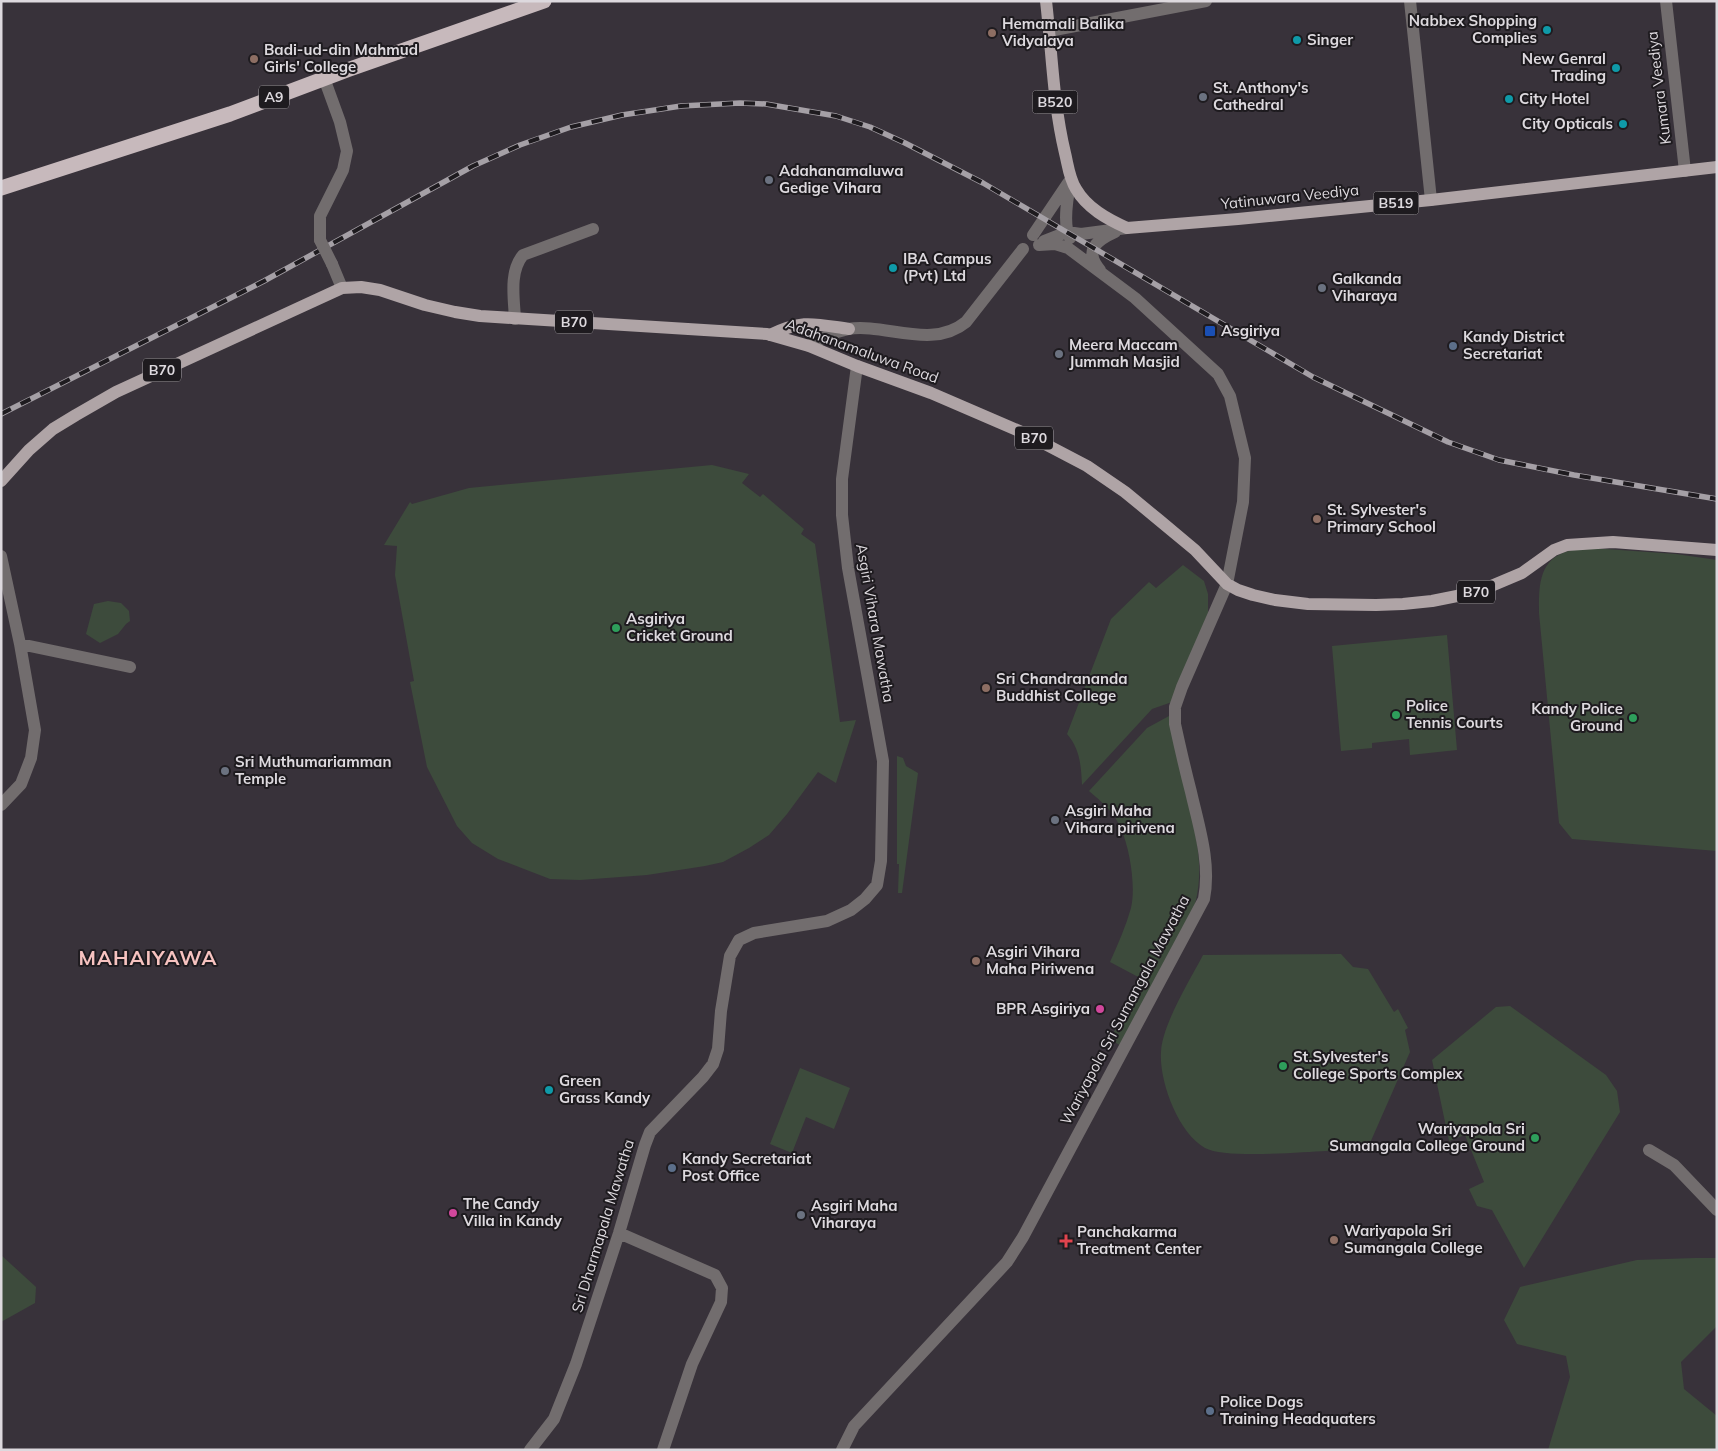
<svg xmlns="http://www.w3.org/2000/svg" width="1718" height="1451" font-family="Mulish,sans-serif">
<style>
.green{fill:#3d4b3c}
.lines{fill:none;stroke-linecap:round;stroke-linejoin:round}
.minor{stroke:#726d6e;stroke-width:12}
.major{stroke:#afa4a6;stroke-width:12}
.highway{stroke:#c7b9bc;stroke-width:15}
.rail-casing{stroke:#a5a0a6;stroke-width:5.5}
.rail{stroke:#1e1b1f;stroke-width:4;stroke-dasharray:11;stroke-linecap:butt}
.minor-bridge{stroke:#726d6e;stroke-width:12}
.culture-dot{fill:#0f9aa8;stroke:#1e1b1f;stroke-width:2}
.education-dot{fill:#8d6e63;stroke:#1e1b1f;stroke-width:2}
.worship-dot{fill:#6b7280;stroke:#1e1b1f;stroke-width:2}
.transit-dot{fill:#1a4fb4;stroke:#1e1b1f;stroke-width:2}
.service-dot{fill:#5c6f8a;stroke:#1e1b1f;stroke-width:2}
.leisure-dot{fill:#2e9e5b;stroke:#1e1b1f;stroke-width:2}
.hotel-dot{fill:#d1479c;stroke:#1e1b1f;stroke-width:2}
.health-dot{fill:#e0444e;stroke:#1e1b1f;stroke-width:2}
.labels{text-anchor:middle;stroke-width:4;stroke-linejoin:round;paint-order:stroke}
.shield{fill:#1e1b1f;stroke:#a4a0a5;stroke-width:1}
.shield-label{font-size:14px;font-weight:bold;fill:#ddd9de}
.poi-label{font-size:15px;font-weight:bold;fill:#ddd9de;stroke:#1e1b1f;text-anchor:start}
.street-label{font-size:15px;fill:#ddd9de;stroke:#1e1b1f}
.district-label{font-size:20px;font-weight:bold;letter-spacing:1px;fill:#f7c3c0;stroke:#1e1b1f}
</style>
<rect width="100%" height="100%" fill="#38323a"/>
<path class="green" d="M712,465l37,9 -7,9 18,14 3,-3 41,35 -3,5 14,10 25,178 16,-2 -20,63 -18,-11 -31,42 -18,21 -20,13 -26,14 -18,4 -58,9 -67,5 -30,-1 -52,-20 -26,-16 -15,-17 -30,-59 -17,-85 4,-1 -19,-106 2,-29 -13,-1 26,-43 2,2 57,-16z
M1592,548l84,6 41,6v291l-145,-12 -13,-16 -20,-210c0,-26 -1,-53 29,-62 7,-2 16,-2 24,-3z
M1183,565l21,16 4,13v19l-36,89 -20,7 -70,76c-1,-20 -2,-36 -15,-51l44,-115 38,-37 7,6z
M108,601l13,2 8,8 1,10 -4,3 -8,10 -18,9 -14,-9 8,-30z
M1447,635l10,115 -47,5 -1,-16 -37,4v5l-31,3 -9,-105z
M1169,716c6,26 12,53 18,79 9,41 19,75 6,116l-72,135 -11,-7 32,-60 -32,-17c8,-18 16,-36 21,-54 5,-21 -1,-59 -10,-79 -6,-16 -19,-27 -32,-38l58,-63z
M897,756l6,2 3,8 12,7 -16,120h-4l1,-29h-2z
M1341,954l12,13 15,2 26,43 4,-3 10,19 -3,2 5,22 -40,91c-5,2 -9,4 -14,6 -9,2 -21,1 -30,2 -25,1 -101,8 -121,-3 -27,-15 -46,-67 -44,-96 1,-27 29,-72 42,-97z
M1510,1006l96,69 11,16 3,21 -96,156 -32,-58 -15,-4 -8,-17 15,-7 -19,-47 -16,6 -17,-81 64,-53z
M800,1068l50,20 -16,41 -28,-12 -14,36 -22,-9z
M1,1255l35,32 -1,16 -34,19z
M1695,1258h22v68l-36,36 3,27 33,27v34h-169l22,-73 -4,-21 -49,-12 -13,-24 16,-33 117,-27z"/>
<g class="lines">
<path class="minor" d="M1410,1l21,199
M1666,1l19,170
M1049,31l157,-30
M1033,235l35,-52
M1070,238c-8,-14 -2,-44 1,-59
M320,240v-24l23,-46 4,-19 -7,-29 -16,-44
M1044,241l23,-9 14,2 46,-6
M332,264l10,24
M1100,270c-16,-19 -5,-29 15,-38
M515,319c-1,-21 -6,-47 8,-64l70,-26
M809,346c12,-7 24,-14 39,-17 38,-6 84,21 118,-7l57,-73
M1,556l19,88 15,86 -4,28 -10,26 -20,21
M20,644l110,23
M1649,1150l25,15 43,45
M619,1233l96,42 7,13 -1,14 -29,62 -29,86
M530,1450l24,-31 22,-55 43,-131 26,-88 5,-13 53,-55 10,-13 5,-15 3,-38 9,-55 9,-16 15,-7 73,-12 24,-11 14,-11 12,-14 4,-24 2,-100 -35,-193 -6,-53v-36l15,-113
M842,1450l12,-24 153,-164 16,-25 181,-338c7,-36 -5,-72 -13,-107 -6,-23 -11,-45 -16,-68v-17l7,-20 45,-103 16,-82 2,-44 -15,-62 -12,-22 -83,-76 -67,-50 -13,-4 -16,1"/>
<path class="major" d="M1046,1c6,51 7,102 19,152 3,12 4,25 11,36 11,19 31,30 51,39l111,-9 193,-19 286,-33
M770,335c33,-16 44,-11 79,-6
M1,481l28,-31 24,-21 23,-14 40,-23 226,-104 19,-1 19,3 45,15 30,7 25,4 287,18 42,12 48,20 74,27 93,40 63,33 38,26 34,28 36,30 32,34 11,6 15,5 22,5 33,4 68,1 27,-1 29,-3 45,-9 45,-19 32,-23 13,-5 46,-3 104,8"/>
<path class="highway" d="M1,188l229,-74 117,-44 197,-69"/>
<g class="rail-casing">
<path id="rail" d="M1,414l263,-133 209,-115 47,-21 51,-18 51,-12 59,-9 59,-3 26,1 70,12 34,11 35,16 78,40 330,194 135,65 51,18 75,15 143,24"/>
</g>
<use href="#rail" class="rail"/>
<path class="minor-bridge" d="M320,240l12,24"/>
</g>
<g class="culture-dot">
<circle cx="1547" cy="30" r="5"/>
<circle cx="1297" cy="40" r="5"/>
<circle cx="1616" cy="68" r="5"/>
<circle cx="1509" cy="99" r="5"/>
<circle cx="1623" cy="124" r="5"/>
<circle cx="893" cy="268" r="5"/>
<circle cx="549" cy="1090" r="5"/>
</g>
<g class="education-dot">
<circle cx="992" cy="33" r="5"/>
<circle cx="254" cy="59" r="5"/>
<circle cx="1317" cy="519" r="5"/>
<circle cx="986" cy="688" r="5"/>
<circle cx="976" cy="961" r="5"/>
<circle cx="1334" cy="1240" r="5"/>
</g>
<g class="worship-dot">
<circle cx="1203" cy="97" r="5"/>
<circle cx="769" cy="180" r="5"/>
<circle cx="1322" cy="288" r="5"/>
<circle cx="1059" cy="354" r="5"/>
<circle cx="225" cy="771" r="5"/>
<circle cx="1055" cy="820" r="5"/>
<circle cx="801" cy="1215" r="5"/>
</g>
<rect class="transit-dot" x="1204" y="325" width="12" height="12" rx="2.5"/>
<g class="service-dot">
<circle cx="1453" cy="346" r="5"/>
<circle cx="672" cy="1168" r="5"/>
<circle cx="1210" cy="1411" r="5"/>
</g>
<g class="leisure-dot">
<circle cx="616" cy="628" r="5"/>
<circle cx="1396" cy="715" r="5"/>
<circle cx="1633" cy="718" r="5"/>
<circle cx="1283" cy="1066" r="5"/>
<circle cx="1535" cy="1138" r="5"/>
</g>
<g class="hotel-dot">
<circle cx="1100" cy="1009" r="5"/>
<circle cx="453" cy="1213" r="5"/>
</g>
<path class="health-dot" d="M1063.5 1233.5h5v5h5v5h-5v5h-5v-5h-5v-5h5z"/>
<g class="labels">
<g class="shield">
<rect x="259" y="85.5" width="30" height="23" rx="4"/>
<rect x="1032.5" y="90.5" width="45" height="23" rx="4"/>
<rect x="1373.5" y="191.5" width="45" height="23" rx="4"/>
<rect x="555" y="310.5" width="38" height="23" rx="4"/>
<rect x="143" y="358.5" width="38" height="23" rx="4"/>
<rect x="1015" y="426.5" width="38" height="23" rx="4"/>
<rect x="1457" y="580.5" width="38" height="23" rx="4"/>
</g>
<g class="shield-label">
<text x="274" y="102">A9</text>
<text x="1055" y="107">B520</text>
<text x="1396" y="208">B519</text>
<text x="574" y="327">B70</text>
<text x="162" y="375">B70</text>
<text x="1034" y="443">B70</text>
<text x="1476" y="597">B70</text>
</g>
<g class="poi-label">
<text x="1537" y="26" text-anchor="end">Nabbex Shopping<tspan x="1537" dy="17">Complies</tspan></text>
<text x="1002" y="29">Hemamali Balika<tspan x="1002" dy="17">Vidyalaya</tspan></text>
<text x="1307" y="45">Singer</text>
<text x="264" y="55">Badi-ud-din Mahmud<tspan x="264" dy="17">Girls' College</tspan></text>
<text x="1606" y="64" text-anchor="end">New Genral<tspan x="1606" dy="17">Trading</tspan></text>
<text x="1213" y="93">St. Anthony's<tspan x="1213" dy="17">Cathedral</tspan></text>
<text x="1519" y="104">City Hotel</text>
<text x="1613" y="129" text-anchor="end">City Opticals</text>
<text x="779" y="176">Adahanamaluwa<tspan x="779" dy="17">Gedige Vihara</tspan></text>
<text x="903" y="264">IBA Campus<tspan x="903" dy="17">(Pvt) Ltd</tspan></text>
<text x="1332" y="284">Galkanda<tspan x="1332" dy="17">Viharaya</tspan></text>
<text x="1221" y="336">Asgiriya</text>
<text x="1463" y="342">Kandy District<tspan x="1463" dy="17">Secretariat</tspan></text>
<text x="1069" y="350">Meera Maccam<tspan x="1069" dy="17">Jummah Masjid</tspan></text>
<text x="1327" y="515">St. Sylvester's<tspan x="1327" dy="17">Primary School</tspan></text>
<text x="626" y="624">Asgiriya<tspan x="626" dy="17">Cricket Ground</tspan></text>
<text x="996" y="684">Sri Chandrananda<tspan x="996" dy="17">Buddhist College</tspan></text>
<text x="1406" y="711">Police<tspan x="1406" dy="17">Tennis Courts</tspan></text>
<text x="1623" y="714" text-anchor="end">Kandy Police<tspan x="1623" dy="17">Ground</tspan></text>
<text x="235" y="767">Sri Muthumariamman<tspan x="235" dy="17">Temple</tspan></text>
<text x="1065" y="816">Asgiri Maha<tspan x="1065" dy="17">Vihara pirivena</tspan></text>
<text x="986" y="957">Asgiri Vihara<tspan x="986" dy="17">Maha Piriwena</tspan></text>
<text x="1090" y="1014" text-anchor="end">BPR Asgiriya</text>
<text x="1293" y="1062">St.Sylvester's<tspan x="1293" dy="17">College Sports Complex</tspan></text>
<text x="559" y="1086">Green<tspan x="559" dy="17">Grass Kandy</tspan></text>
<text x="1525" y="1134" text-anchor="end">Wariyapola Sri<tspan x="1525" dy="17">Sumangala College Ground</tspan></text>
<text x="682" y="1164">Kandy Secretariat<tspan x="682" dy="17">Post Office</tspan></text>
<text x="463" y="1209">The Candy<tspan x="463" dy="17">Villa in Kandy</tspan></text>
<text x="811" y="1211">Asgiri Maha<tspan x="811" dy="17">Viharaya</tspan></text>
<text x="1344" y="1236">Wariyapola Sri<tspan x="1344" dy="17">Sumangala College</tspan></text>
<text x="1077" y="1237">Panchakarma<tspan x="1077" dy="17">Treatment Center</tspan></text>
<text x="1220" y="1407">Police Dogs<tspan x="1220" dy="17">Training Headquaters</tspan></text>
</g>
<g class="street-label">
<text transform="translate(1659 88) rotate(-97)" y="5">Kumara Veediya</text>
<text transform="translate(1290 197) rotate(-6)" y="5">Yatinuwara Veediya</text>
<text transform="translate(862 351) rotate(20)" y="5">Adahanamaluwa Road</text>
<text transform="translate(875 623) rotate(80)" y="5">Asgiri Vihara Mawatha</text>
<text transform="translate(1125 1010) rotate(-62)" y="5">Wariyapola Sri Sumangala Mawatha</text>
<text transform="translate(603 1226) rotate(-73)" y="5">Sri Dharmapala Mawatha</text>
</g>
<g class="district-label">
<text x="148" y="965">MAHAIYAWA</text>
</g>
</g>
<rect width="1718" height="1451" fill="none" stroke="#ddd9de" stroke-width="5"/>
</svg>
